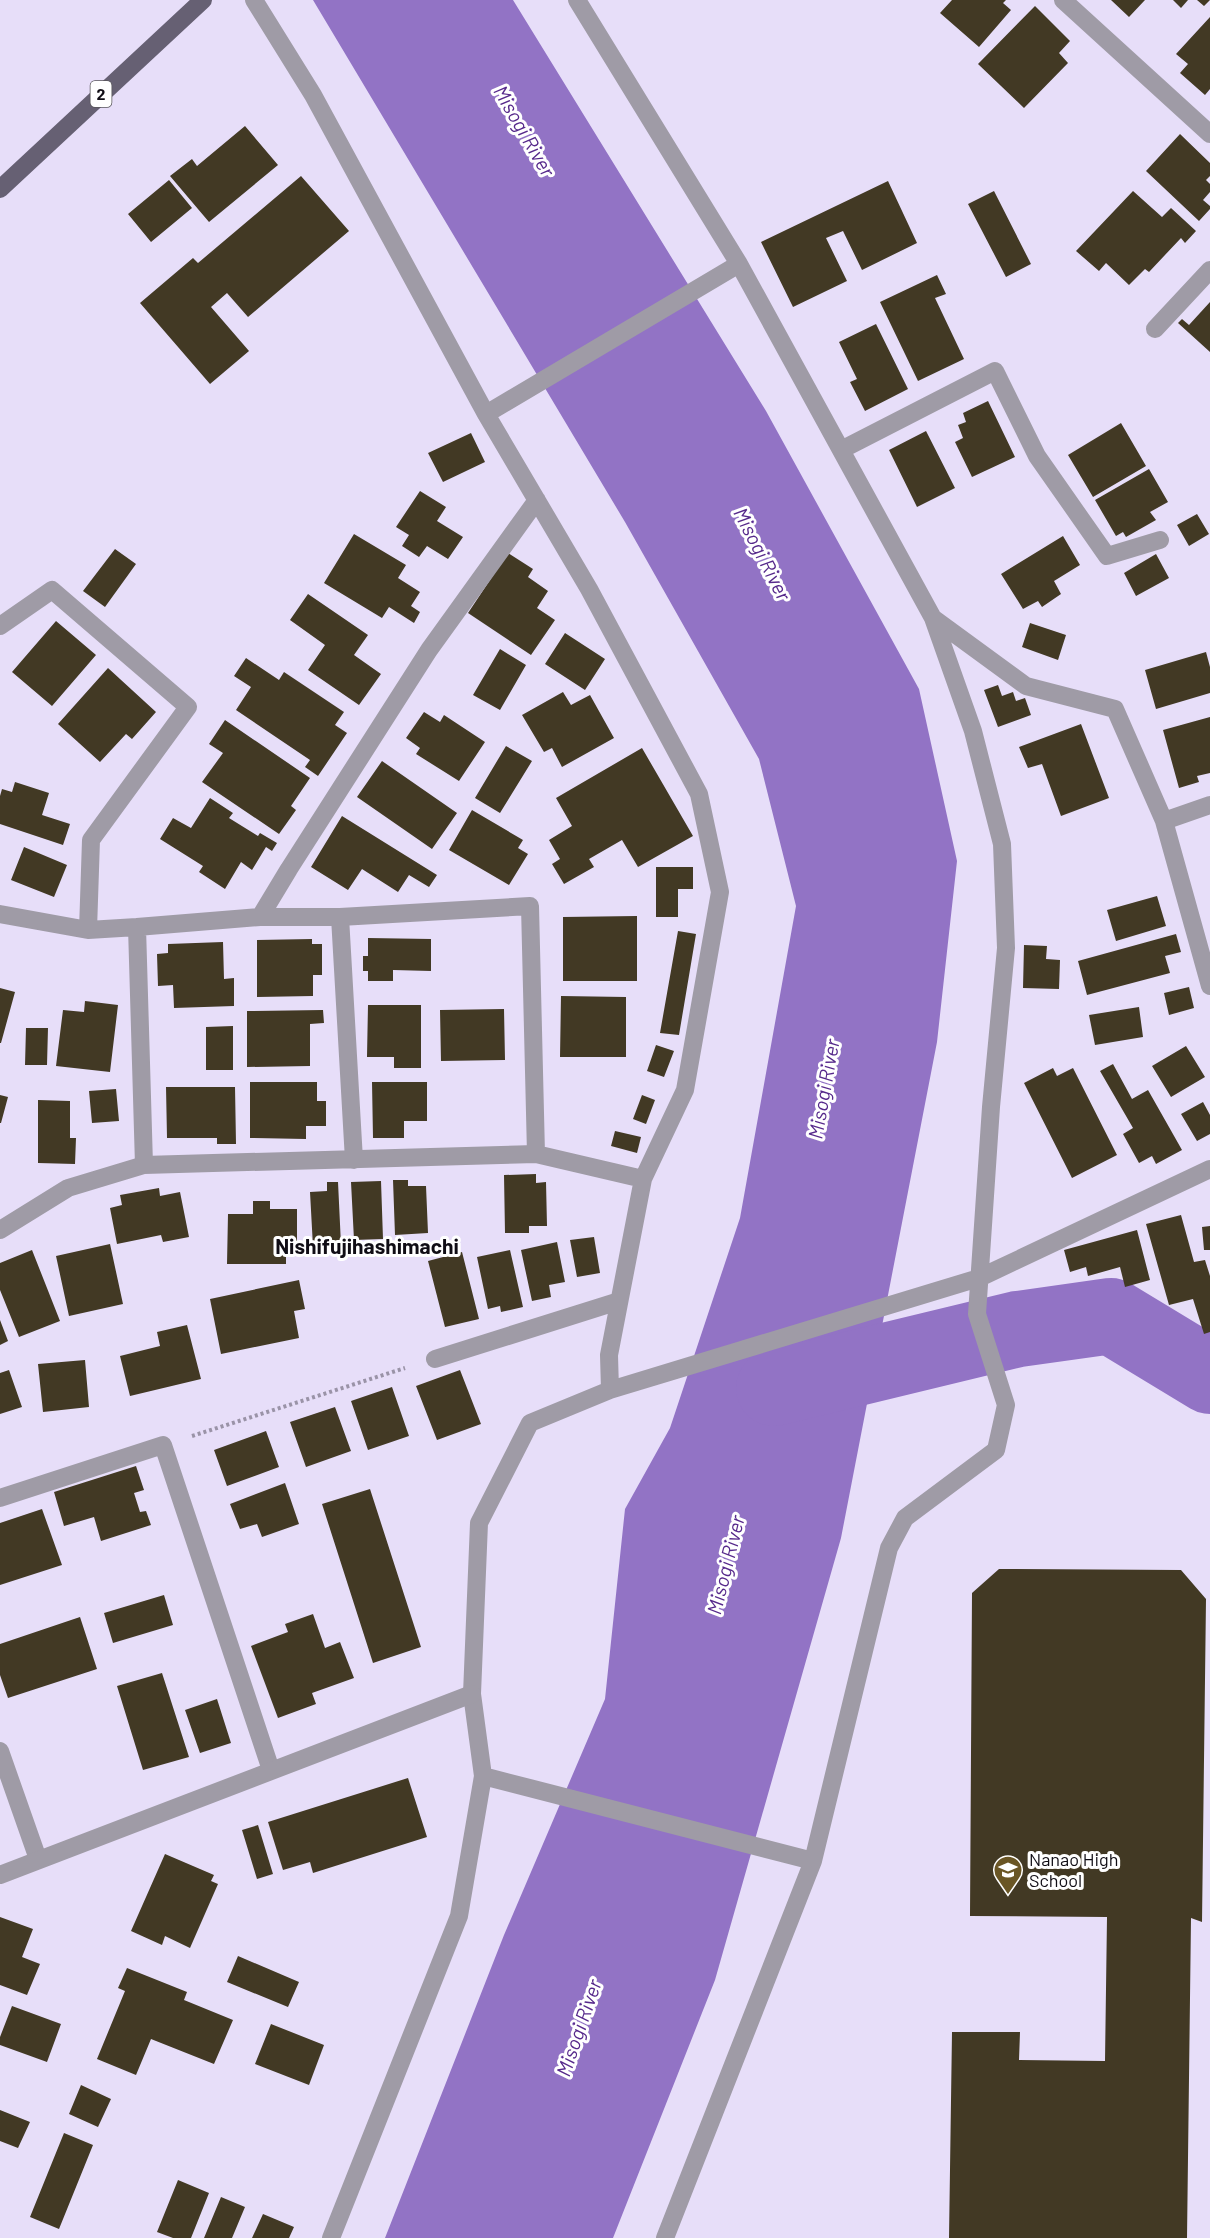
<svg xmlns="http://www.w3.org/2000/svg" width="1210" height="2238" font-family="Barlow,sans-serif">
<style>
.water{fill:#9273c5}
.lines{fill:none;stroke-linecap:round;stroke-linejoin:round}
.river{stroke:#9273c5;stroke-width:76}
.building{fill:#423924}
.path{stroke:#9a93a7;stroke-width:4;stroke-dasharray:3 3;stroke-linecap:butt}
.minor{stroke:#9f9ba6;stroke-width:18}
.tertiary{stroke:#9f9ba6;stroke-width:18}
.primary{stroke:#666073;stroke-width:18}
.labels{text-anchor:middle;stroke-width:6;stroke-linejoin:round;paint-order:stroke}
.shield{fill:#fff;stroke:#58565b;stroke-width:1.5}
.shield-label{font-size:16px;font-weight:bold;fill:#100d15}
.poi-label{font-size:18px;fill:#100d15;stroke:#fff;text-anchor:start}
.water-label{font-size:20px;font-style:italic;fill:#56298b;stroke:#fff}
.quarter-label{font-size:21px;font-weight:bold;fill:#100d15;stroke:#fff}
</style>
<rect width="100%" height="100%" fill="#e7def9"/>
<path class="water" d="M313,0h200l253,411 153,278 38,172 -20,181 -96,496 -126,442 -102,258h-228l119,-303 101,-236 20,-190 45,-81 70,-210 56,-312 -37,-147 -134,-237z"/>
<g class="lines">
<path class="river" d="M774,1388l244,-59 93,-13 99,60"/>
</g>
<path class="building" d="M952,0h54l-3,3 8,7 -32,37 -39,-34z
M1111,0h34l-16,17z
M1173,0h15l-7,8z
M1197,0h13l-6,6z
M1035,6l35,35 -11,12 9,10 -44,45 -46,-44z
M1210,17v72l-5,6 -25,-22 8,-9 -12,-10z
M245,126l33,39 -69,57 -39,-46 22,-17 5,7z
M1180,134l30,29v13l-4,4 4,4v8l-7,8 7,6v3l-11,12 -53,-50z
M301,176l48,55 -101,86 -21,-24 -16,14 38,44 -39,33 -70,-81 53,-45 5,5z
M169,180l23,28 -41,34 -23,-28z
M888,181l29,62 -55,27 -19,-39 -17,7 21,43 -54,26 -32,-65z
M994,191l37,73 -25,13 -38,-73z
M1133,191l29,26 9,-9 25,23 -11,12 -4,-5 -32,34 -4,-3 -16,16 -23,-22 -7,8 -23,-20z
M937,275l9,19 -11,4 29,61 -46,22 -38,-79z
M1210,302v50l-32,-29 4,-4 7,6z
M876,324l32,65 -43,22 -15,-29 7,-3 -18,-37z
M988,401l27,56 -43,20 -17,-35 8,-4 -5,-13 8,-3 -3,-9z
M1121,423l25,43 -53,31 -25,-42z
M926,431l29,57 -38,19 -28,-57z
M471,433l14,29 -42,20 -15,-29z
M1149,469l19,33 -18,10 6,8 -30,17 -3,-5 -7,4 -21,-36z
M420,491l26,16 -9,14 26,16 -15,22 -21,-13 -8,11 -17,-11 7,-11 -13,-8z
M1197,514l12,20 -20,12 -12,-21z
M354,534l52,31 -8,13 22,14 -9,14 9,6 -6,11 -25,-16 -7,11 -58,-35z
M1063,536l17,29 -26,16 7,13 -19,13 -4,-6 -15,8 -22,-35z
M115,549l21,15 -31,43 -22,-16z
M508,553l25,16 -5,8 20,14 -11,17 18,12 -24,35 -63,-42z
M1156,554l13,24 -33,18 -12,-23z
M308,594l60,41 -14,20 27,19 -22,31 -51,-35 17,-25 -35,-25z
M56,621l40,34 -44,51 -40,-34z
M1030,623l36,12 -8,25 -36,-13z
M565,633l40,26 -20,31 -40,-26z
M500,649l26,16 -26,45 -27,-15z
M1206,652l4,15v26l-54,16 -11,-39z
M246,658l33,22 5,-8 60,40 -9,13 12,8 -29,43 -13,-9 5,-7 -74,-50 15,-23 -17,-11z
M108,668l48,44 -24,27 -6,-5 -26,28 -42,-38z
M998,685l4,11 11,-4 3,9 9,-3 6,17 -33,12 -14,-37z
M563,692l8,13 19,-10 24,43 -52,29 -10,-19 -8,4 -22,-37z
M424,712l16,10 4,-7 41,27 -26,39 -43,-27 4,-6 -14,-10z
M1210,717v56l-13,3 2,6 -20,6 -16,-58z
M225,720l85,58 -19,28 5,4 -17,24 -77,-52 21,-29 -14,-9z
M1081,724l28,74 -48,18 -19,-52 -14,4 -9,-21z
M506,746l26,15 -32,52 -25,-15z
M642,748l51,88 -55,31 -16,-27 -33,19 5,8 -30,17 -12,-20 8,-5 -11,-19 23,-14 -16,-28z
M382,761l75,52 -25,36 -75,-52z
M15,782l34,11 -7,22 28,9 -7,21 -63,-21v-28l2,-7 10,3z
M210,798l23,15 -4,5 29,18 2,-3 17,10 -5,8 -6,-4 -14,23 -11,-8 -16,27 -26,-17 4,-6 -43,-27 13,-21 18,10z
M472,810l51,30 -5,8 10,6 -19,31 -60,-35z
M342,816l95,59 -8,12 -20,-12 -11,17 -36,-23 -14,21 -37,-23z
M24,847l43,18 -13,32 -43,-17z
M656,867h37v22h-15v28h-22z
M1157,896l9,30 -50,15 -9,-31z
M637,916v65h-74v-64z
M678,931l18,3 -17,101 -19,-2z
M1176,934l5,18 -16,4 5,17 -83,22 -9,-34z
M368,938l63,1v32l-38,-1v11h-25v-10h-5v-15h5z
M312,939v5h10v31h-9v21l-56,1v-57z
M223,942l1,37 10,-1v28l-60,2 -1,-23 -15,1 -1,-32 11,-1v-9z
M1024,945l23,1 -1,13 14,1 -1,29 -36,-1z
M1189,987l5,21 -25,7 -5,-22z
M0,988l15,4 -14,51h-1z
M561,996l65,1v60h-66z
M85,1001l33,4 -8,67 -54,-6 7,-56 21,2z
M368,1005h53v63h-27v-11h-27z
M1139,1007l4,30 -48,8 -6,-30z
M504,1009l1,51 -64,1 -1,-51z
M323,1010l1,13 -14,1v42l-63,1v-56z
M233,1026v44h-27v-43z
M26,1028h22l-1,37h-22z
M656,1045l18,6 -10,26 -17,-6z
M1186,1046l19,31 -34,20 -19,-31z
M1113,1064l19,35 16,-9 34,60 -26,14 -4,-8 -13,7 -16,-29 10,-6 -33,-57z
M1053,1068l4,8 16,-8 44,87 -45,23 -48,-95z
M250,1082h67v19h9v25h-20v13l-56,-1z
M372,1082h55v39h-23v17h-31z
M166,1087h69l1,57h-19v-6h-50z
M116,1089l3,32 -27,2 -3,-32z
M0,1095l8,2 -7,26h-1z
M642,1095l13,5 -9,24 -13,-5z
M38,1100l32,1v37h6l-1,26 -37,-1z
M1203,1102l7,13v19l-13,7 -16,-27z
M615,1131l26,6 -4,16 -26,-7z
M536,1174v9l10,-1 1,44h-18v7h-24l-1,-58z
M393,1180h15v6h18l2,47 -33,2z
M381,1181l2,58 -29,1 -3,-58z
M327,1182h11l3,63 -28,2 -3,-55 17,-1z
M159,1188l1,8 20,-4 9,45 -26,5 -2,-7 -44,9 -7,-36 12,-3 -2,-10z
M253,1201h17v8h27v43h-11v12h-59l1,-50h25z
M1181,1215l13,47 11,-2 5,16v56l-6,2 -11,-35 -24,6 -23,-81z
M1210,1226v24h-6l-2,-23z
M1137,1230l13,50 -25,7 -5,-20 -32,9 -2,-9 -16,5 -6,-22z
M594,1237l6,36 -23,4 -7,-37z
M557,1242l8,40 -16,3 2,12 -19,4 -11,-51z
M110,1244l13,60 -54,12 -13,-60z
M32,1250l28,71 -41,16 -19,-47v-27z
M510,1250l13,57 -22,5 -1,-6 -12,3 -11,-52z
M462,1252l17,67 -34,8 -17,-66z
M299,1280l6,29 -11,2 5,27 -78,16 -11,-55z
M0,1320l8,21 -8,4z
M187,1325l14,54 -71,17 -10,-40 40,-10 -3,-14z
M85,1360l4,47 -46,5 -5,-48z
M9,1370l13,37 -22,7v-41z
M460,1370l21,54 -44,16 -21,-54z
M392,1387l17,49 -41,14 -17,-49z
M335,1407l16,44 -45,16 -16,-45z
M266,1431l13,36 -52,19 -13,-36z
M136,1466l8,24 -10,3 6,19 6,-1 5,14 -50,16 -7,-24 -30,9 -10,-34z
M285,1483l14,41 -37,13 -5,-13 -17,5 -10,-25z
M370,1489l51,158 -48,16 -51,-159z
M42,1509l20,56 -62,20v-62z
M999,1569l182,1 25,29 -4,323 -11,-4 -4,320h-238l3,-206h68l-1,28 86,1 2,-144 -137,-1 2,-323z
M164,1595l9,30 -60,18 -9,-30z
M313,1614l12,34 15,-6 14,36 -42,15 4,11 -38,14 -27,-72 37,-14 -3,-8z
M80,1617l17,52 -89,29 -8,-23v-31z
M162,1673l27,84 -46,13 -26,-84z
M217,1699l14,44 -31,10 -15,-43z
M408,1778l19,59 -114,36 -3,-11 -27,8 -15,-48z
M258,1825l15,49 -16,5 -15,-49z
M165,1854l49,21 -3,6 7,3 -28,64 -25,-12 -3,9 -31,-14z
M0,1917l33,12 -11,28 18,7 -13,31 -27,-10z
M238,1956l61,26 -11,25 -61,-25z
M127,1968l60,24 -3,8 49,20 -19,44 -63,-25 -15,36 -39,-16 28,-68 -7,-3z
M12,2006l49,18 -14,38 -47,-17v-8z
M271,2024l53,21 -15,40 -54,-21z
M81,2085l30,14 -13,28 -29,-13z
M0,2110l30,12 -12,26 -18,-7z
M64,2133l29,12 -34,84 -29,-12z
M178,2180l31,13 -18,45h-18l-16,-6z
M221,2197l24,10 -13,31h-28z
M263,2214l31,13 -5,11h-37z"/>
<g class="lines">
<path class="path" d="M192,1436l213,-68"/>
<path class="minor" d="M254,0l59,95 173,319 103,175 110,205 21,98 -35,198 -42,89 -34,176 1,35
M577,0l162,264 194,354 40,113 29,113 4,104 -15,159 -14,207 29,91 -10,45 -91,68 -16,30 -76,313 -148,377
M1063,0l147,134
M1155,329l55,-59
M486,414l253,-150
M841,450l154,-79 42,85 70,100 53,-16
M933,618l93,68 89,23 49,112 46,165
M0,626l52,-36 136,117 -97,133 -3,90
M1164,821l46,-16
M0,914l88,16 49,-3
M260,917l29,-48 140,-219 108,-150
M340,917l14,243
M536,1154l-6,-248 -190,11h-80l-123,10 7,238 392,-11 107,25
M0,1230l68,-42 76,-23
M435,1359l184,-58
M0,1498l163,-53 108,325
M0,1751l38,108
M483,1776l330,85
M331,2238l128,-322 24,-140 -11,-82 7,-171 51,-100 80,-33 369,-112 231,-109"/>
<path class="tertiary" d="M0,1875l472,-181"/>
<path class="primary" d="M0,189l203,-189"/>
</g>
<defs>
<g id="school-pin" transform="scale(1.5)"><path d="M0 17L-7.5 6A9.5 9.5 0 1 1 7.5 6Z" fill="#6a5625" stroke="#fff"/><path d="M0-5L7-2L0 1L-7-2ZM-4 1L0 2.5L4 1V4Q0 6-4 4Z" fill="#fff"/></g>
</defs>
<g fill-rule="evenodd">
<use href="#school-pin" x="1008" y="1870"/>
</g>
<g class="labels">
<rect class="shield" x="90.5" y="81" width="21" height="26" rx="4.5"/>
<g class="shield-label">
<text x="101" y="100">2</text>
</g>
<g class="poi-label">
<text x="1029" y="1866">Nanao High<tspan x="1029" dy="21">School</tspan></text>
</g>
<g class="water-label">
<text transform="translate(524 131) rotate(60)" y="7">Misogi River</text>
<text transform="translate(762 554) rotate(63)" y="7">Misogi River</text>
<text transform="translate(824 1089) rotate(-80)" y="7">Misogi River</text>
<text transform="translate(726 1565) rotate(-76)" y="7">Misogi River</text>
<text transform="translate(579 2028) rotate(-71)" y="7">Misogi River</text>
</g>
<g class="quarter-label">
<text x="367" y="1254">Nishifujihashimachi</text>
</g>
</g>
</svg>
